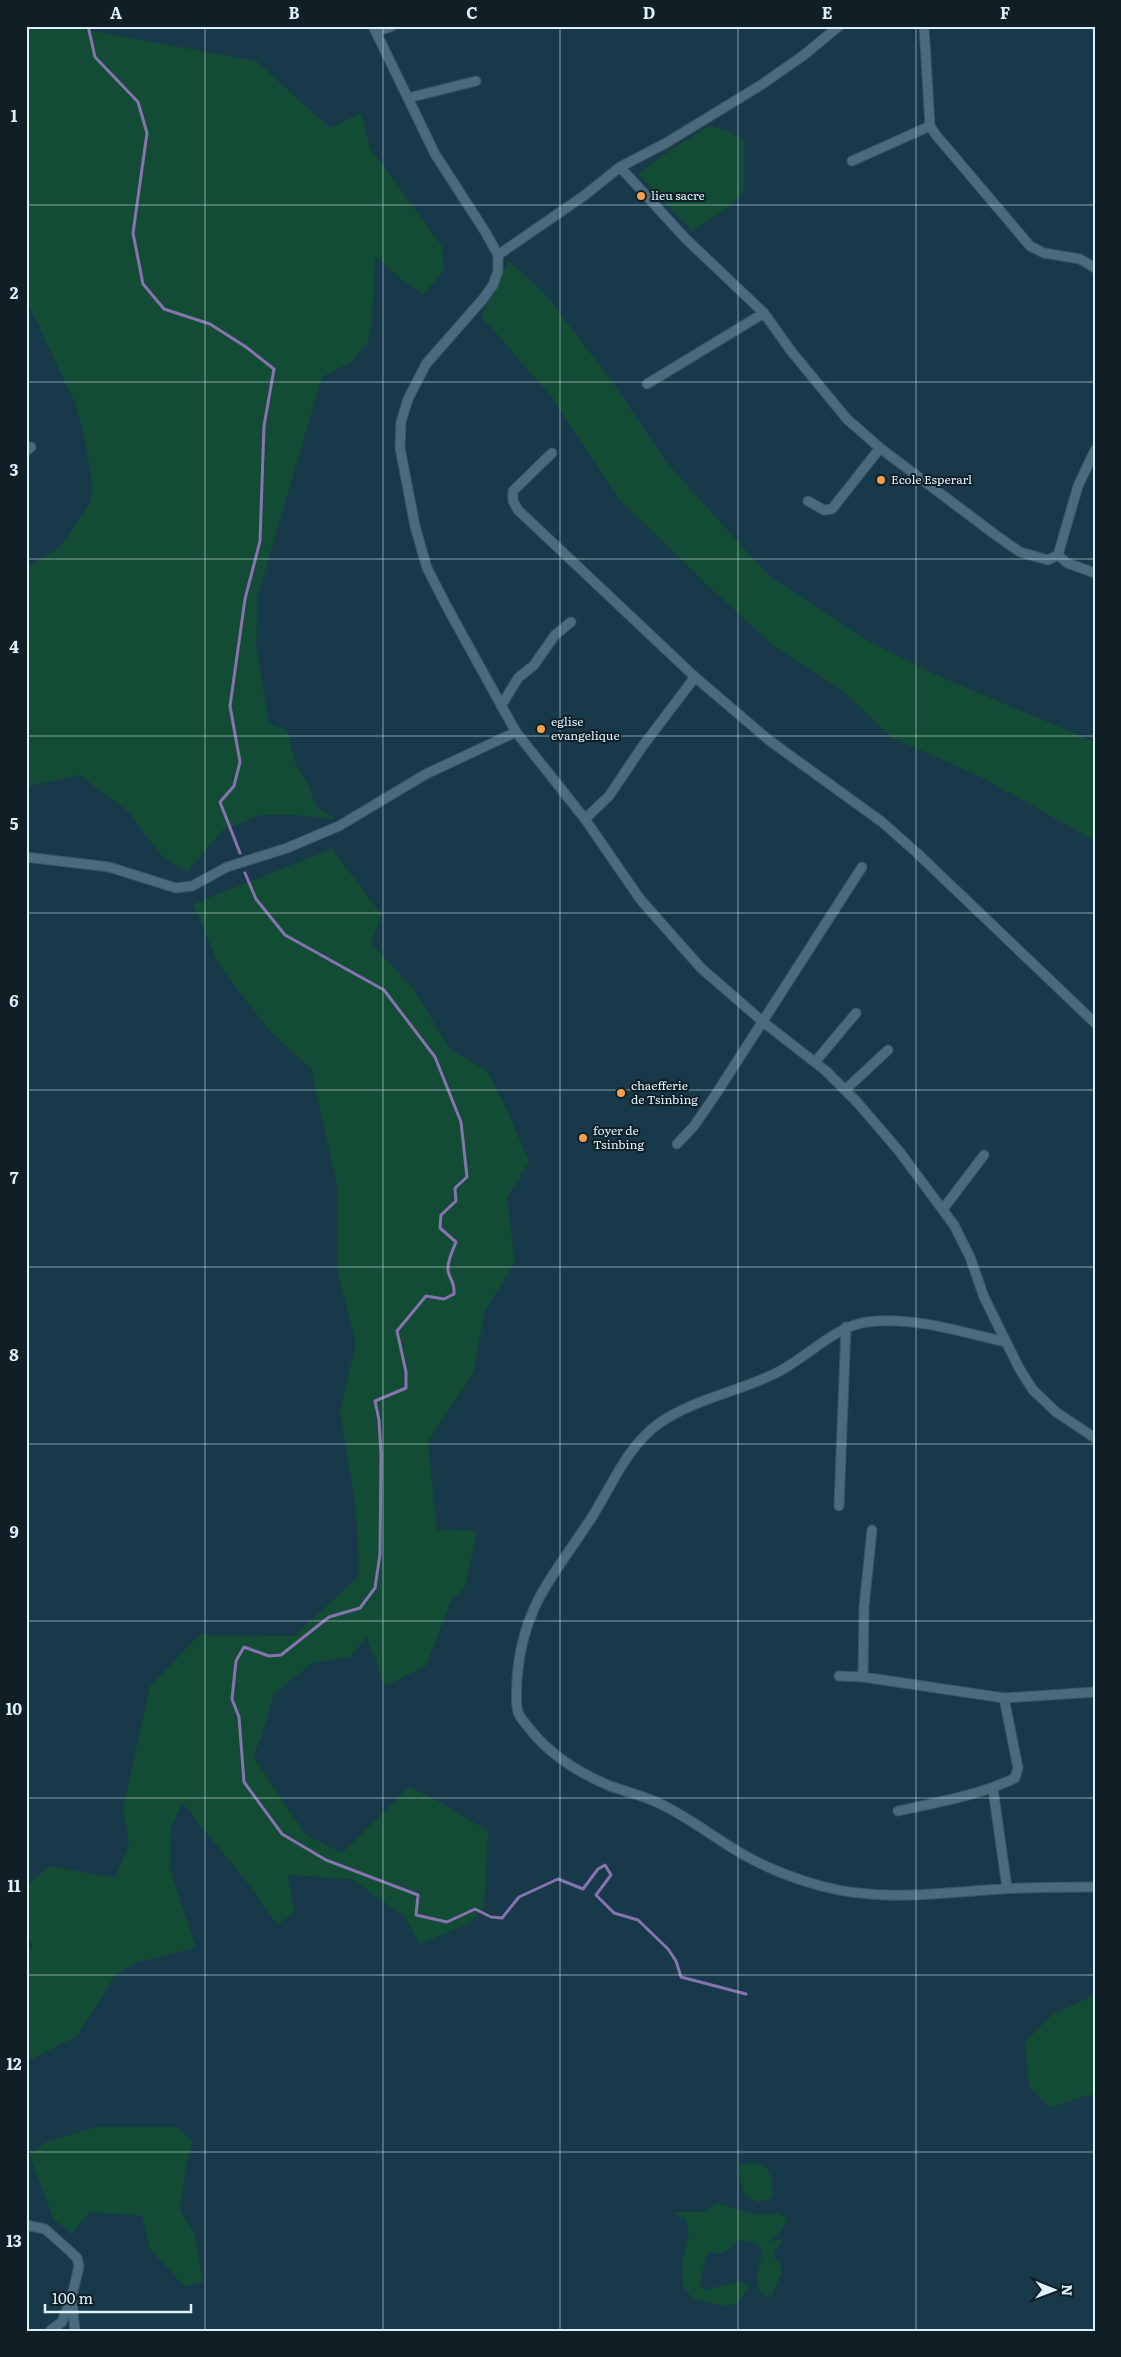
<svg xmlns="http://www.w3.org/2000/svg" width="1121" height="2357" font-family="Literata,serif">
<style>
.green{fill:#124c35}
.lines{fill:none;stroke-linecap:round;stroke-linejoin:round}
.stream{stroke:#8673af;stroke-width:3}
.street-casing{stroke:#3a5664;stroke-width:11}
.street{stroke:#496b7d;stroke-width:9}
.grid{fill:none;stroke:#def1fb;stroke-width:1;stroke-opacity:0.55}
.poi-dot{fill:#f9a04d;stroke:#101f26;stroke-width:2}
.labels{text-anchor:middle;stroke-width:4;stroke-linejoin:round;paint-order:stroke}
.poi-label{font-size:12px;fill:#def1fb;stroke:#101f26;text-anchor:start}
.neatline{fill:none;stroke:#def1fb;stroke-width:2}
.grid-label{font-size:16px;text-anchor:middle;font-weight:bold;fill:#def1fb}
</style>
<rect width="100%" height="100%" fill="#173949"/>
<path class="green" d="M26,26h39l191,35 74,67 31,-15 9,35 72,98 2,24 -20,24 -16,-9 -33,-29 -3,67 -4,19 -15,19 -31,16 -64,218 -2,51 13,78 18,6 8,32 14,25 8,21 20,11 -43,-4h-33l-38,15 -36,42 -27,-18 -31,-42 -50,-37 -53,12v-219l34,-21 30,-44 3,-15 -9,-54 -9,-31 -49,-104z
M709,126l21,6 14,8v50l-12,15 -40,26 -54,-57 35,-26z
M509,261l36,33 67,87 55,82 102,113 101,66 71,35 154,65v99l-112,-63 -92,-41 -49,-47 -67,-43 -69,-63 -88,-86 -64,-98 -73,-84z
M332,849l50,66 -11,28 43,47 36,59 37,22 21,41 21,50 -22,35 8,66 -30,47 -12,63 -45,69 9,88 40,1 -12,56 -14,14 -25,65 -41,20 -18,-49 -17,20 -38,6 -38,31 -13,44 -8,18 53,79 36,18 67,-66 31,15 48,29 -4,77 -16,16 -48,20 -16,-28 -52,-37 -64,-4 6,38 -17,12 -27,-39 -67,-82 -12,22 -1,44 26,78 -58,14 -23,13 -38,61 -51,26v-111l7,-4 -7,-15v-46l23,-20 66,12 14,-34 -6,-35 27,-123 49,-51 95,1 65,-60 -3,-67 -16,-99 16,-66 -18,-71 -1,-88 -26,-116 -43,-40 -49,-64 -26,-61z
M1095,1995v100h-8l-37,13 -21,-22 -4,-44 28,-28z
M96,2127h81l16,15 -7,23 -6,45 15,25 8,47 -19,4 -34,-37 -8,-33 -52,-4 -18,21 -18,-13 -25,-66 17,-12z
M752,2162l12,3c8,10 10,20 8,33l-14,4 -13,-6 -5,-15 -1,-16z
M718,2203c23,7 38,16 61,9l9,7 -7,12 -13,13 9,-5 6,2 -9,9v6l6,8 2,8 -11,25h-7c-12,-16 -6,-29 -1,-45 -7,-10 -14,-11 -26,-12 -9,13 -14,15 -29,12l-9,32 5,6 34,-8 13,4 -13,17 -12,3 -33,-7 -10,-13 -1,-23 7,-29 -3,-15 -13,-7h29z"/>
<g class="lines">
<path class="stream" d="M88,26l7,31 43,45 9,31 -14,100 10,51 21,25 46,15 36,23 28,22 -10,57 -4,115 -15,58 -15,107 10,56 -6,24 -14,16 20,51
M245,873l11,26 29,36 99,55 51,67 26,65 6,55 -12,11 1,13 -15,14 -1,13 16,14c-3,8 -9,19 -8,28 1,10 7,10 6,24l-10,5 -18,-3 -29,35 9,41v16l-31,13 4,19 2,34 -1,100 -5,34 -15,20 -31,9 -48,38 -12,1 -25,-9 -8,14 -4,38 7,18 5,65 38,52 44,26 92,35 -2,20 31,7 28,-13 16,8 11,1 17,-21 39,-18 25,10 15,-20 7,-4 6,10 -15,20 18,18 24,7 30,29 8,12 5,16 65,17"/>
<g class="street-casing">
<path id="street" d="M373,26l62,128 51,79 12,22v16l-5,14 -10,14 -57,65 -18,35 -7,23 -1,26 15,78 12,42 20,39 69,125 69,87 55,80 61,69 61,53 64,50 31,31 42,49 55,74 16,32 14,40 35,71 14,22 23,22 39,26
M924,26l6,100 6,9 94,111 14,7 36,6 15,9
M376,32l16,-6
M408,98l68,-17
M852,161l78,-35
M620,167l66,72 78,74 27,38 56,68 33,29 117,88 23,16 28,8 10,-5 20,-69 17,-36
M498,255l87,-60 35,-28 46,-24 95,-58 43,-30 35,-29
M647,384l117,-71
M26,451l5,-4
M552,453l-39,38v10l5,9 177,167
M808,501l16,9 8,-1 48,-61
M1058,555l9,8 28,10
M501,706l17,-28 16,-13 21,-30 16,-13
M585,819l24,-23 33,-49 53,-70 75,64 112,81 35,31 178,170
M26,857l83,10 67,21 16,-2 35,-19 60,-19 52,-22 87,-52 90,-42
M815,1062l41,-49
M845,1090l43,-40
M677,1144l17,-18 22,-32 146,-227
M943,1209l41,-54
M1006,1342c-45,-10 -93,-26 -139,-20 -31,4 -59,34 -87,49 -40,21 -85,27 -122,53 -31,23 -46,61 -66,93 -38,59 -69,87 -75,161 0,11 -2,23 1,34 2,6 7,11 11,16 20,26 50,45 81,58 14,5 30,9 44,15 33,14 61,38 92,55 23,13 50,23 75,30 55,15 111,8 166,4 36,-3 72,-3 108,-3
M839,1506l7,-179
M839,1676l24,1 141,21 91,-6
M863,1677l1,-70 8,-77
M993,1789l14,99
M898,1811c39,-9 80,-15 117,-33l3,-10 -14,-70
M26,2225l19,4 26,23 6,6 2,8 -7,30 -10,26 -11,8
M72,2299l3,32"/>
</g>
<use href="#street" class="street"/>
</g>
<path class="grid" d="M205,26v2305M383,26v2305M560,26v2305M738,26v2305M916,26v2305M26,205h1069M26,382h1069M26,559h1069M26,736h1069M26,913h1069M26,1090h1069M26,1267h1069M26,1444h1069M26,1621h1069M26,1798h1069M26,1975h1069M26,2152h1069"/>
<g class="poi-dot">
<circle cx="641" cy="196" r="5"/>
<circle cx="881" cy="480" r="5"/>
<circle cx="541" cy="729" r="5"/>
<circle cx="621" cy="1093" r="5"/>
<circle cx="583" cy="1138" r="5"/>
</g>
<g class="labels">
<g class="poi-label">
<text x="651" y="200">lieu sacre</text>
<text x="891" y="484">Ecole Esperarl</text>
<text x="551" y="726">eglise<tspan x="551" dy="14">evangelique</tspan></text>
<text x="631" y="1090">chaefferie<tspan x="631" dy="14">de Tsinbing</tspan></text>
<text x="593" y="1135">foyer de<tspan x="593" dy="14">Tsinbing</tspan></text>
</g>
</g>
<rect width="1121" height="2357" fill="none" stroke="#101f26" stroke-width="55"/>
<g transform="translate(1054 2290) rotate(91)" stroke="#101f26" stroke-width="4" paint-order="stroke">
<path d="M0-4L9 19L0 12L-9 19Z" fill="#def1fb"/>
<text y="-8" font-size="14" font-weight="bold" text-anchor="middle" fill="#def1fb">N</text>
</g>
<path d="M45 2304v8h146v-8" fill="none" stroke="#def1fb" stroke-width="2.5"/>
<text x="52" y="2304" font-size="15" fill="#def1fb" stroke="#101f26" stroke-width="4" paint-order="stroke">100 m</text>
<rect x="28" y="28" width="1066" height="2302" class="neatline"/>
<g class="grid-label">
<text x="116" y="19">A</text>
<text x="294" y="19">B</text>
<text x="472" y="19">C</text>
<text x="649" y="19">D</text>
<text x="827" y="19">E</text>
<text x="1005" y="19">F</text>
<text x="14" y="122">1</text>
<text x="14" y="299">2</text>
<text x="14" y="476">3</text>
<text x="14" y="653">4</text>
<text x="14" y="830">5</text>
<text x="14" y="1007">6</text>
<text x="14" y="1184">7</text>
<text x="14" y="1361">8</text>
<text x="14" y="1538">9</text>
<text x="14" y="1715">10</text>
<text x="14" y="1892">11</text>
<text x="14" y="2070">12</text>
<text x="14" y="2247">13</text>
</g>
</svg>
